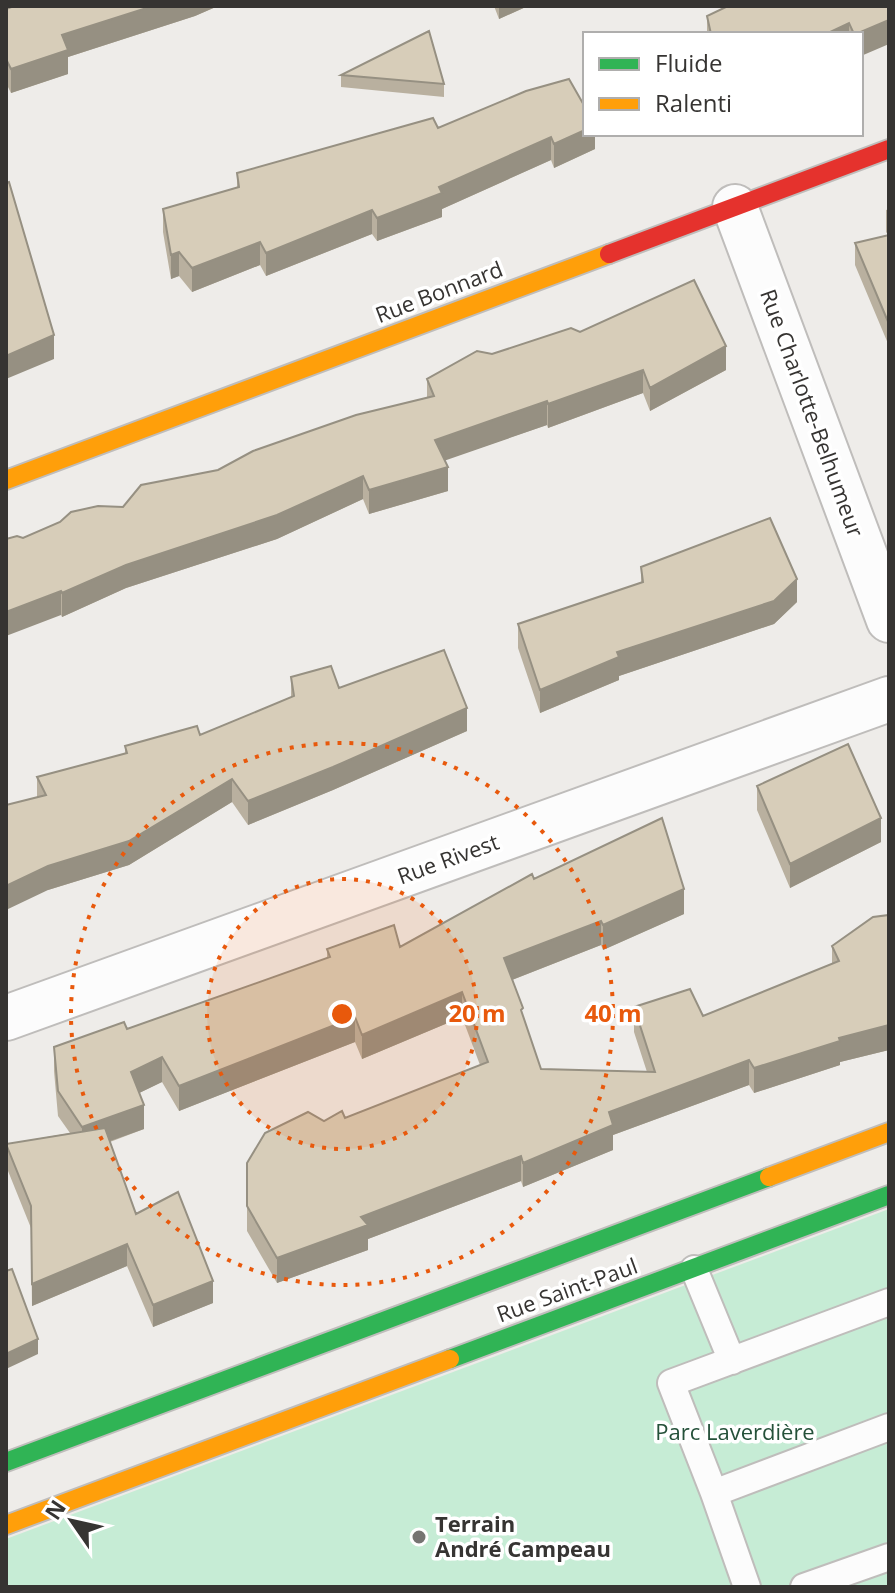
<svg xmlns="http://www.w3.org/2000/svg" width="895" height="1593" font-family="'Open Sans',sans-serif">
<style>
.green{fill:#c6ecd5}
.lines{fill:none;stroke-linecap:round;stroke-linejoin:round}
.lane-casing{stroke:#bfbdbb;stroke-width:30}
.street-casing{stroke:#bfbdbb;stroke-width:48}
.fast-casing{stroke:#bfbdbb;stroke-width:22}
.slow-casing{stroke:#bfbdbb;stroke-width:22}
.jam-casing{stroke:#bfbdbb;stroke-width:22}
.lane{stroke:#fcfcfc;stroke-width:26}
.street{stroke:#fcfcfc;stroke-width:44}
.fast{stroke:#30b455;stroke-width:18}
.slow{stroke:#ff9f0a;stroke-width:18}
.jam{stroke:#e5322d;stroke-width:18}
.wall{fill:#b9b09f}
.shaded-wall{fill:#969082}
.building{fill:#d7cdb9;stroke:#969082;stroke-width:2}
.ring{fill:none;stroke:#e8590c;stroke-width:4;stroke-dasharray:4 8}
.poi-dot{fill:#767472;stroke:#fff;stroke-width:3}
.labels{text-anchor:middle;stroke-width:7;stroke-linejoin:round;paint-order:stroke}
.street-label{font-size:22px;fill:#363432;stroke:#fff}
.park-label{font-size:22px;fill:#25513a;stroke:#fff}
.poi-label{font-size:22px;font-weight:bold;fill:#363432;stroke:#fff;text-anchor:start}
.centre{fill:#e8590c;stroke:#fff;stroke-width:4}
.ring-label{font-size:24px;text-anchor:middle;font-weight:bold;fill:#e8590c;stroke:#fff;stroke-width:7;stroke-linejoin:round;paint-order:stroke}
</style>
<rect width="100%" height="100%" fill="#eeece9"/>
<path class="green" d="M889,1209v378h-883v-48z"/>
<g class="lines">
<g class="lane-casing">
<path id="lane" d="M694,1269l38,92
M889,1302l-218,81 43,110 175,-66
M714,1493l33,94
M804,1587l85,-30"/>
</g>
<g class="street-casing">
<path id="street" d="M735,207l154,413
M6,1018l883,-319"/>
</g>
<g class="fast-casing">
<path id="fast" d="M450,1359l439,-164
M6,1462l763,-285"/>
</g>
<g class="slow-casing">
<path id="slow" d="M6,480l603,-226
M769,1177l120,-45
M6,1525l444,-166"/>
</g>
<g class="jam-casing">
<path id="jam" d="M609,254l280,-105"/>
</g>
<use href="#lane" class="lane"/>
<use href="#street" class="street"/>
<use href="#fast" class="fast"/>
<use href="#slow" class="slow"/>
<use href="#jam" class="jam"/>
</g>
<path class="wall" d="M14,6h204l-23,10 -127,41v17l-57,19 -5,-10v-74z
M494,6h34l-29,13z
M889,6l-28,28h-154v-18z
M341,75l103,9v13l-103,-10z
M438,128l157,6v15l-41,19 -3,-8 -109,49v8l-65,24 -5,-7 -106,42 -6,-11 -68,27 -13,-16 -8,3 -8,-47v-23l74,-21v-15z
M889,209v137l-34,-81v-22l33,-8 -2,-3v-22z
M580,332l146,38 -76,41 -7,-18 -95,35 -1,-3 -103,35 4,31 -79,23 -6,-15 -86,40 -151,49 -64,29 -39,-79 100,-31 95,-37 209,-72v-19l65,-25z
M641,567l156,35 -23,22 -155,52v4l-79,33 -22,-65v-24l123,-41z
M291,677l48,11 128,43 -134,59 -85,35 -16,-23 -103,63 -81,25 -11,-93v-20l88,-23v-8l75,-11 91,-38z
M757,786l124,56 -91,46 -33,-78z
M534,879l150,35 -81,36 -2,-5 -89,35 11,37 18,52 106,3 -13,-40v-25l69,9 129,-52v-18l57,-31v135l-49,12v3l-86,28 -5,-8 -136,50v15l-90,37 -2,-6 -153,58v11l-91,33 -30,-52v-68l77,-42 21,-3 135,-53 -18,-48 -100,42 -7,-17 -176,69 -17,-29 -23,11 5,36 -34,13 26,72 77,89 -60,24 -26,-61 -95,40 -1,-78 -25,-62v-22l64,-11 -12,-17 -4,-45v-24l73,-18 200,-71v-9l73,-2z"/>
<path class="shaded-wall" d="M153,6h65l-23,10 -127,41v17l-57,19v-24l51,-34z
M500,6h28l-29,13v-12z
M889,20v24l-28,12v-22h-5z
M849,23v11h-23z
M585,130v4h10v15l-41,19v-24z
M551,137v23l-109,49v8l-65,24v-23l62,-31z
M372,210v24l-106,42v-23z
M260,242v23l-68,27v-24z
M179,252v24l-8,3v-24z
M54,335v24l-48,20v-23z
M726,346v24l-76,41v-23z
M643,370v23l-95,35v-24z
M547,401v24l-112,39v-24z
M448,467v24l-79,23v-24z
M363,476v23l-86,40 -151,49 -64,29v-24l64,-28z
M797,579v23l-23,22 -155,52v4l-79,33v-23l77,-38z
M61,591v24l-55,21v-24z
M467,708v23l-134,59 -85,35v-24z
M232,779v23l-103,63 -81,25 -42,20v-24z
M881,818v24l-91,46v-24z
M684,889v25l-81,36v-25z
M601,921v24l-97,38v-25z
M462,992v25l-100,42v-24z
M355,1017v25l-176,69v-25z
M889,1025v25l-49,12v3l-86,28v-25l85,-30z
M162,1057v25l-31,15v-25z
M749,1060v25l-136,50v15l-90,37v-24l86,-51z
M144,1105v24l-62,22v-24z
M521,1156v25l-153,58v11l-91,33v-25l84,-41z
M127,1244v22l-95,40v-22z
M213,1281v22l-60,24v-22z
M38,1339v15l-32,15v-15z"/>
<path class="building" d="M14,6h139l-91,29 6,15 -57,19 -5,-10v-50z
M728,6h161v14l-33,14h-2l-5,-11 -23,11h-115l-4,-18z
M429,31l15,53 -103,-9z
M569,79l16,28v23l-31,14 -3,-7 -112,50 3,6 -65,25 -5,-8 -106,43 -6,-11 -68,26 -13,-16 -8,3 -8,-46 76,-22 -2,-14 196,-55 5,10 88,-37z
M9,182l45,153 -48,21v-173z
M889,235v89l-34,-81z
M694,280l32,66 -76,42 -7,-18 -95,34 -1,-3 -112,39 13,27 -79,23 -6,-14 -86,39 -151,50 -64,28 -1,-2 -55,21v-73l11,-3 6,2 37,-16 11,-10 27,-6 25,1 18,-22 77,-15 35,-19 103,-36 78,-19 -7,-17 50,-28 15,3 79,-26 9,4z
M770,518l27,61 -23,22 -157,51 2,5 -79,33 -22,-66 125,-42 -2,-15z
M444,650l23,58 -134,59 -85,34 -16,-22 -103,62 -81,25 -42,20v-81l40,-10 -9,-18 90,-24 -2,-7 72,-20 3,9 94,-39 -3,-19 40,-11 8,22z
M848,744l33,74 -91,46 -33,-78z
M662,818l22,71 -81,36 -2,-4 -97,37 19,50 -2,2 20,59 114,3 -21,-65 56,-18 13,27 136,-55 -7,-15 41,-29 16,-2v110l-50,13 1,3 -86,27 -5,-8 -140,52 4,13 -90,38 -2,-7 -160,61 7,8 -91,33 -30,-52v-43l18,-30 43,-21 16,9 18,-10 3,7 143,-56 -26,-70 -100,43 -7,-18 -176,69 -17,-29 -31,15 13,33 -62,22 -24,-36 -4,-44 70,-25 3,7 203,-72 -3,-8 67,-24 6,22 132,-73 2,5z
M105,1128l31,86 42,-22 35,89 -60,24 -26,-61 -95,40 -1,-78 -25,-62z
M12,1269l26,70 -32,15v-83z"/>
<circle cx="342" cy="1014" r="135" fill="#e8590c" fill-opacity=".12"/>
<g class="ring">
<circle cx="342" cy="1014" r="135"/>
<circle cx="342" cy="1014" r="271"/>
</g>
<circle class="poi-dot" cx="419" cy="1537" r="8"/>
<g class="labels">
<g class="street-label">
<text transform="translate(439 292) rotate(-21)" y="8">Rue Bonnard</text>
<text transform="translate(812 413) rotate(70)" y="8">Rue Charlotte-Belhumeur</text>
<text transform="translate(448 859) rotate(-20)" y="8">Rue Rivest</text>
<text transform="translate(567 1290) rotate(-20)" y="8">Rue Saint-Paul</text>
</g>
<g class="park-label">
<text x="735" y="1440">Parc Laverdière</text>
</g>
<g class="poi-label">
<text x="435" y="1532">Terrain<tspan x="435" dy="25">André Campeau</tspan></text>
</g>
</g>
<circle cx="342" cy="1014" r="12" class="centre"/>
<g class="ring-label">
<text x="477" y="1022">20 m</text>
<text x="613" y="1022">40 m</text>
</g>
<rect width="895" height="1593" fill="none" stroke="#363432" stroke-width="16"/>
<rect x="583" y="32" width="280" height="104" fill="#ffffff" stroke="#afaead" stroke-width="2"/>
<rect x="599" y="58" width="40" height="12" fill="#30b455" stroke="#afaead" stroke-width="2"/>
<text x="655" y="72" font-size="24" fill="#363432">Fluide</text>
<rect x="599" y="98" width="40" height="12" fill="#ff9f0a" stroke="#afaead" stroke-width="2"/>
<text x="655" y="112" font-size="24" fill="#363432">Ralenti</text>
<g transform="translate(72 1521) rotate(304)" stroke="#ffffff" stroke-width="6" paint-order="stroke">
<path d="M0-6L14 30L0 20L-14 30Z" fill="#363432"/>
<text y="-12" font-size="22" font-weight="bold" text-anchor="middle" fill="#363432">N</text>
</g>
</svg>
